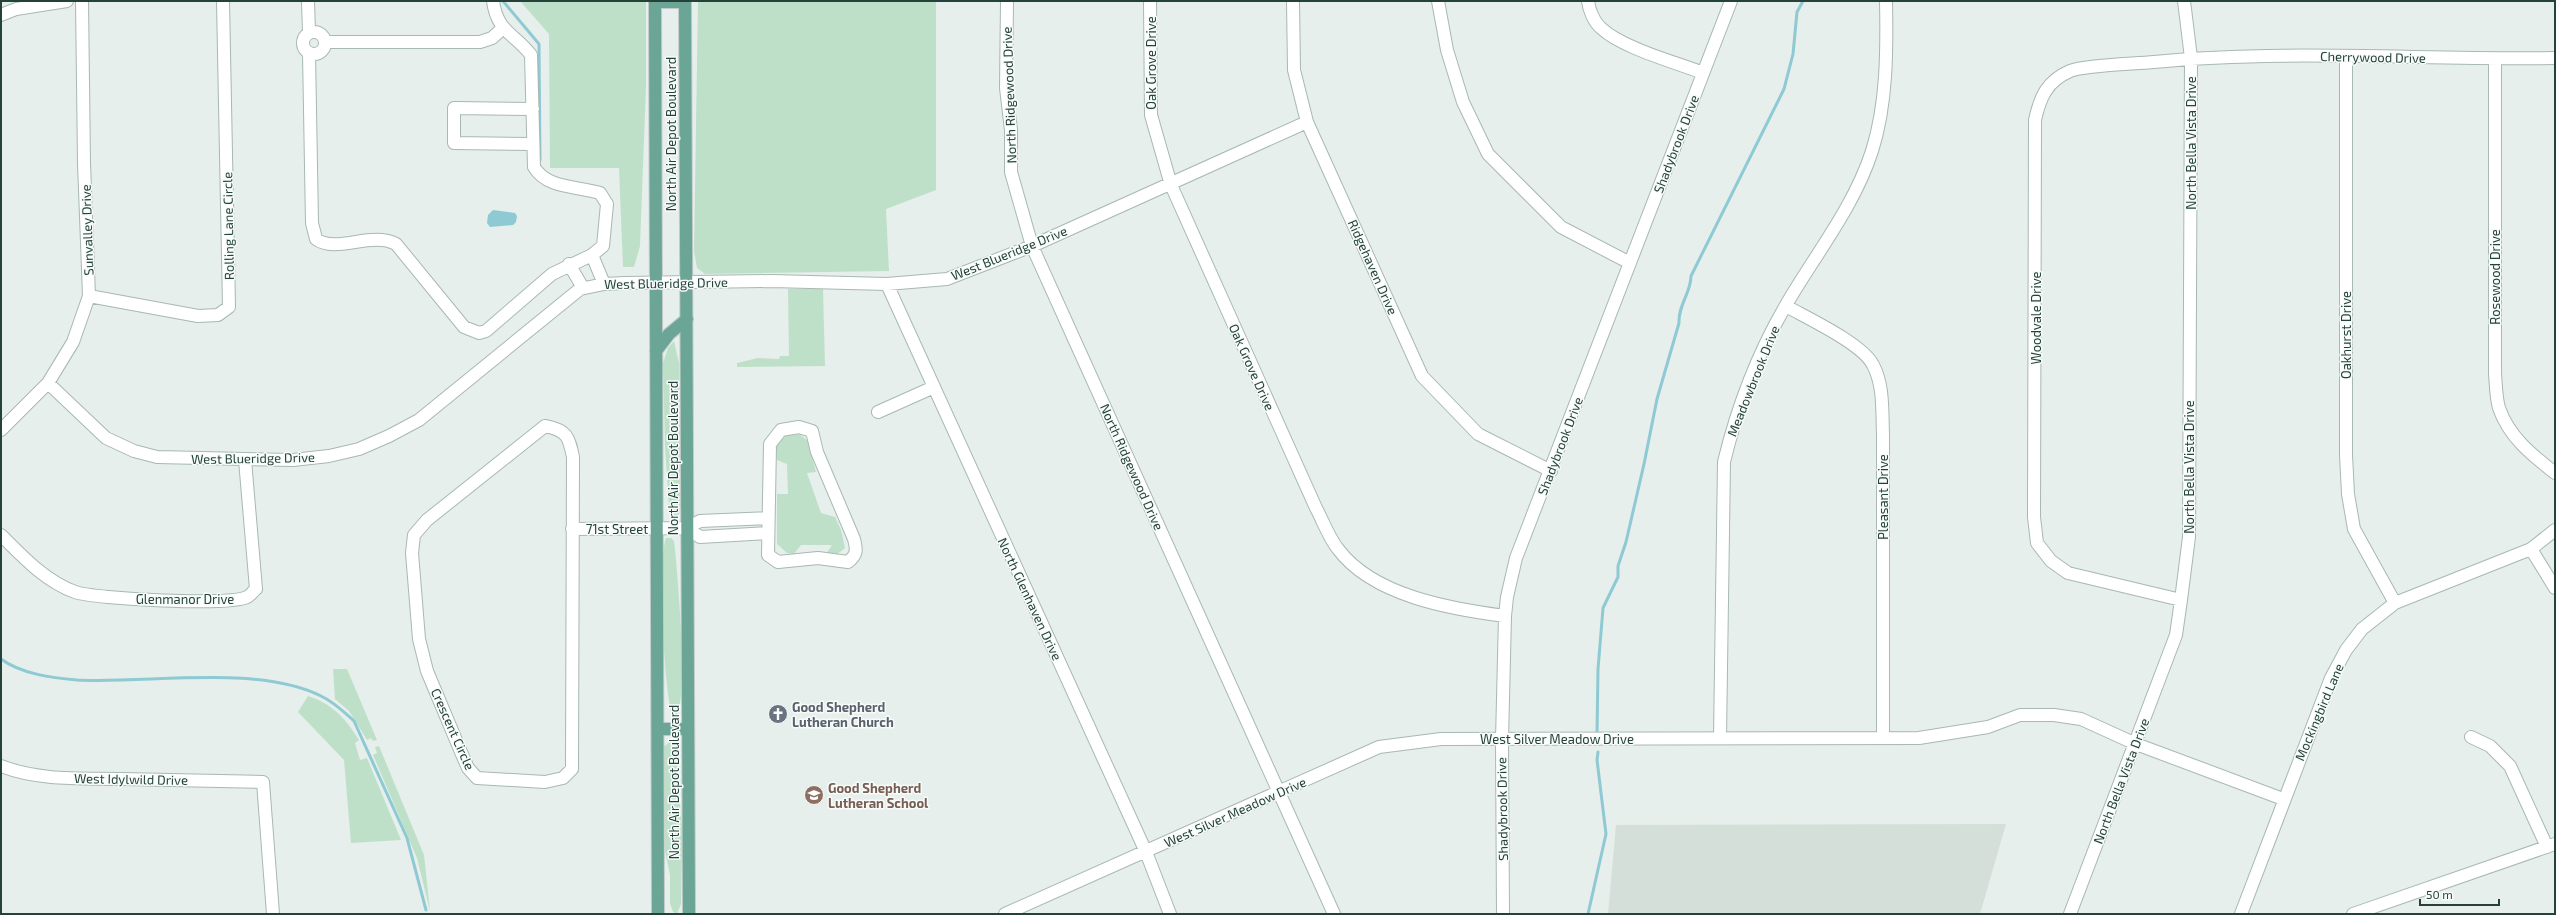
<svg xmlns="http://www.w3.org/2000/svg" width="2556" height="915" font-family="'Exo 2',sans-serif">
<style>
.built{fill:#d4dfda}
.green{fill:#bfe0c8}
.water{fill:#8ec9d4}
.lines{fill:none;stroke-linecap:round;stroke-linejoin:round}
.stream{stroke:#8ec9d4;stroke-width:3}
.minor-casing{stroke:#a8b8b2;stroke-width:14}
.primary-casing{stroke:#c2cac8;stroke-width:14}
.minor{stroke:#fff;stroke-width:12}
.primary{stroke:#6aa596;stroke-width:12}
.labels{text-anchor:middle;stroke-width:3;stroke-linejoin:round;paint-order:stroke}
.street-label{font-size:13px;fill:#24423a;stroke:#f7fbf9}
.worship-label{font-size:13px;font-weight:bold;fill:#5b616d;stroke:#f7fbf9;text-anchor:start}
.education-label{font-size:13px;font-weight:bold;fill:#785e54;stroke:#f7fbf9;text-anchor:start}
</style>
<rect width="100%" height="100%" fill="#e6efeb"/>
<path class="built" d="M2006,824l-26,90h-372l8,-89z"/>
<path class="green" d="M520,1h126v85l-6,160 -6,21h-11l-4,-99h-69l-1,-134z
M698,1h238v189l-50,19 3,62 -184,3 -8,-6 -3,-17z
M788,289h35l2,77 -88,1v-4l21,-5 21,1 1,-3h9z
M674,341l5,22 2,145 -3,8 -5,1 -4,-11 -4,-58 -2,-85 5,-15z
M786,435h14l7,5 9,32 -9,1 14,40 14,4 6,13 4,18 -9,7 -10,-1 6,-9h-31l-7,9 -7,-1 -10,-9v-50h11l-1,-30 -10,-4c-1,-12 -2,-19 9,-25z
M666,538h5l3,3c3,21 16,173 0,178 -10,-14 -16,-163 -8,-181z
M333,669h14l30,71 -4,1 -2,-3 -4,2 -18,-29 -14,-12z
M308,696c25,8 38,23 51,44l-4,3 5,17 7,-2 34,82 -50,3 -7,-83 -46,-48z
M672,739l4,10 6,82 -1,73 -4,10 -4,-2 -3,-9v-28l-5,-24 -1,-104z
M379,746l45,109 6,56 -13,-53 -44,-103 4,-2 -2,-6z"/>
<path class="water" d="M493,210l22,3 2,3 -1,6 -3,3 -23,2 -3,-4 1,-8z"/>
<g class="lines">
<path class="stream" d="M503,1l36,43 1,116
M1,659c20,15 52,19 76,21 71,4 180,-16 244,16 13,6 23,16 33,25l53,117 19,72
M1597,733l1,-64 5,-61 15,-31v-11l8,-24 18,-78 13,-65 22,-76c-1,-18 12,-30 12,-47l93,-187 9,-35 4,-42 6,-11
M1588,914l18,-80 -9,-74 1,-8"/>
<g class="minor-casing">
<path id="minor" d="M308,1l1,32
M1007,1l-1,87 5,42v42l21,74 302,668
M1150,1l1,114 20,70 145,323c7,13 13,30 22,41 35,47 113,60 167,67
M1293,1l1,69 13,52 115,254 56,58 73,37
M1438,1l9,49 16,52 25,52 73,73 69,36
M1588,1c1,9 6,21 13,27 21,20 74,34 102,45
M1,15l15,-6 51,-8
M303 43a11 11 0 1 1 22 0a11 11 0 1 1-22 0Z
M325,42h155l12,-4 10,-9
M309,53l3,170 4,16c20,15 55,-8 80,5l68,83 15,6 7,-2 66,-57 40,-19 11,-9 4,-42 -7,-11c-22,-7 -53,-4 -66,-26l-3,-112c-16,-21 -34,-23 -38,-54
M2346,56v399l2,39 6,35 41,74
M2495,59v315c1,11 1,24 4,34 10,29 33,47 56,65
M533,144l-79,-1v-35l79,1
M592,255l12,29
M569,264l14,24
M887,284l259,568 24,62
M89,296l109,20 20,-1 11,-8 -6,-306
M1786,306c21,12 77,38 87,59 11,20 9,47 10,69v304
M48,383l58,55 28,13 23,6 136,3 36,-4 30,-7 30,-13 30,-16 161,-131 24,-5 21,-1 147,-2 115,3 60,-5 85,-33 275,-124
M878,412l56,-25
M545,426c22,4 24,11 28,31l-1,312 -9,9 -18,4 -68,-4 -9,-10 -7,-16 -34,-81 -8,-32 -7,-86 2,-18 13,-15z
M799,427l13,4 5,21 37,87c3,11 3,16 -6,23l-30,-4 -40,4 -10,-7 2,-111 11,-14z
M1,430l47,-47 25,-41 16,-46 -5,-133 -2,-162
M687,528l13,9 68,-4
M687,528l13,-7 68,-3
M572,529l115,-1
M1,535c22,22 44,46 74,57 20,7 156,14 172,5 3,-1 6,-6 9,-8l-11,-129
M2531,549l24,39
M2181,600l-113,-27 -17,-12 -14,-18 -3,-26 1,-397c5,-23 12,-39 35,-49 16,-6 64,-7 84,-9 133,-13 267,-2 401,-4
M2471,737l19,9 20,20 37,81
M1720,738l4,-276c13,-54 34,-109 62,-157 29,-50 68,-98 86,-154 15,-47 15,-101 14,-150
M1,766c38,15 81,12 121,13 47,1 94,2 141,3l10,132
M1005,914l374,-167 62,-8 478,-1 69,-11 32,-12h34l27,4 55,25 147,55
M1503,914l-1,-174 3,-124 2,-19 9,-39 215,-557
M2070,914l106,-279 5,-35 8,-63 2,-479 -7,-57
M2241,914l90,-236 15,-28 16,-21 33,-26 136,-54 24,-19
M2353,914l202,-70"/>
</g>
<g class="primary-casing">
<path id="primary" d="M655,1l3,913
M685,1l4,913
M655,2h30
M656,351l13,-17 18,-15
M658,729h29"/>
</g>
<use href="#minor" class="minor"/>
<use href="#primary" class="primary"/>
</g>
<defs>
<g id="church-disc" transform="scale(1)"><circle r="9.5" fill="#6b7280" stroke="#f7fbf9"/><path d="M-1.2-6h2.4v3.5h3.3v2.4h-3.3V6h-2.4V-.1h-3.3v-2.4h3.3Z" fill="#fff"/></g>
<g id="school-disc" transform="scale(1)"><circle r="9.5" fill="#8d6e63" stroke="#f7fbf9"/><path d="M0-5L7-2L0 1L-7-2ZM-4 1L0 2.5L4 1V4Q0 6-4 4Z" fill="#fff"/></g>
</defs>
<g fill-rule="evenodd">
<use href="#church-disc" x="778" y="714"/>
<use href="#school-disc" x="814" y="795"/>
</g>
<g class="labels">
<g class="street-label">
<text transform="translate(2373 57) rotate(1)" y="5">Cherrywood Drive</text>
<text transform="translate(1151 63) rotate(-90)" y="5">Oak Grove Drive</text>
<text transform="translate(1009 95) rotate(-92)" y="5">North Ridgewood Drive</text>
<text transform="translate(671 134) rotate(-90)" y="5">North Air Depot Boulevard</text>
<text transform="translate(2191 143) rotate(-90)" y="5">North Bella Vista Drive</text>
<text transform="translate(1676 144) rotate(-69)" y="5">Shadybrook Drive</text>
<text transform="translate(228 226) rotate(-91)" y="5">Rolling Lane Circle</text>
<text transform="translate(87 230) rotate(-92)" y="5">Sunvalley Drive</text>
<text transform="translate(1009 253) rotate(-22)" y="5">West Blueridge Drive</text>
<text transform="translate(1373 267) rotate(66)" y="5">Ridgehaven Drive</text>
<text transform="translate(2495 277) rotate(-90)" y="5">Rosewood Drive</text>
<text transform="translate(666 283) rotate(-1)" y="5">West Blueridge Drive</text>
<text transform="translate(2036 318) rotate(-90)" y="5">Woodvale Drive</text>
<text transform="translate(2346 335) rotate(-90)" y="5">Oakhurst Drive</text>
<text transform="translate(1252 367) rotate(66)" y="5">Oak Grove Drive</text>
<text transform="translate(1753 381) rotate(-68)" y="5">Meadowbrook Drive</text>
<text transform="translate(1560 446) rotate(-69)" y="5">Shadybrook Drive</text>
<text transform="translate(253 458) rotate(-1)" y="5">West Blueridge Drive</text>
<text transform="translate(673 458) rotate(-90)" y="5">North Air Depot Boulevard</text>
<text transform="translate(1132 467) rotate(66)" y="5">North Ridgewood Drive</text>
<text transform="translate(2189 467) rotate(-90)" y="5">North Bella Vista Drive</text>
<text transform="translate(1883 497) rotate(-90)" y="5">Pleasant Drive</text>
<text x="617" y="534">71st Street</text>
<text x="185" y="604">Glenmanor Drive</text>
<text transform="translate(1030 599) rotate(65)" y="5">North Glenhaven Drive</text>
<text transform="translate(2319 712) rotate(-67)" y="5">Mockingbird Lane</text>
<text transform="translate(453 729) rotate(66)" y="5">Crescent Circle</text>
<text x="1557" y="744">West Silver Meadow Drive</text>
<text transform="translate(131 779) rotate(1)" y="5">West Idylwild Drive</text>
<text transform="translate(2121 781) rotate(-69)" y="5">North Bella Vista Drive</text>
<text transform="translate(674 782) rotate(-90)" y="5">North Air Depot Boulevard</text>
<text transform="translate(1502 809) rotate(-91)" y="5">Shadybrook Drive</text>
<text transform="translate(1235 812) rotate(-24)" y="5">West Silver Meadow Drive</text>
</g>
<g class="worship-label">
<text x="792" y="712">Good Shepherd<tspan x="792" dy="15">Lutheran Church</tspan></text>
</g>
<g class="education-label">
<text x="828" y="793">Good Shepherd<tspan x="828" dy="15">Lutheran School</tspan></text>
</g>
</g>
<rect width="2556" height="915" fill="none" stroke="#24423a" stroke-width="4"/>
<path d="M2420 899v6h79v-6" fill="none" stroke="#24423a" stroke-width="2"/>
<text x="2426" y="899" font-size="12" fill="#24423a" stroke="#f7fbf9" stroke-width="3" paint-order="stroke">50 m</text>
</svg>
